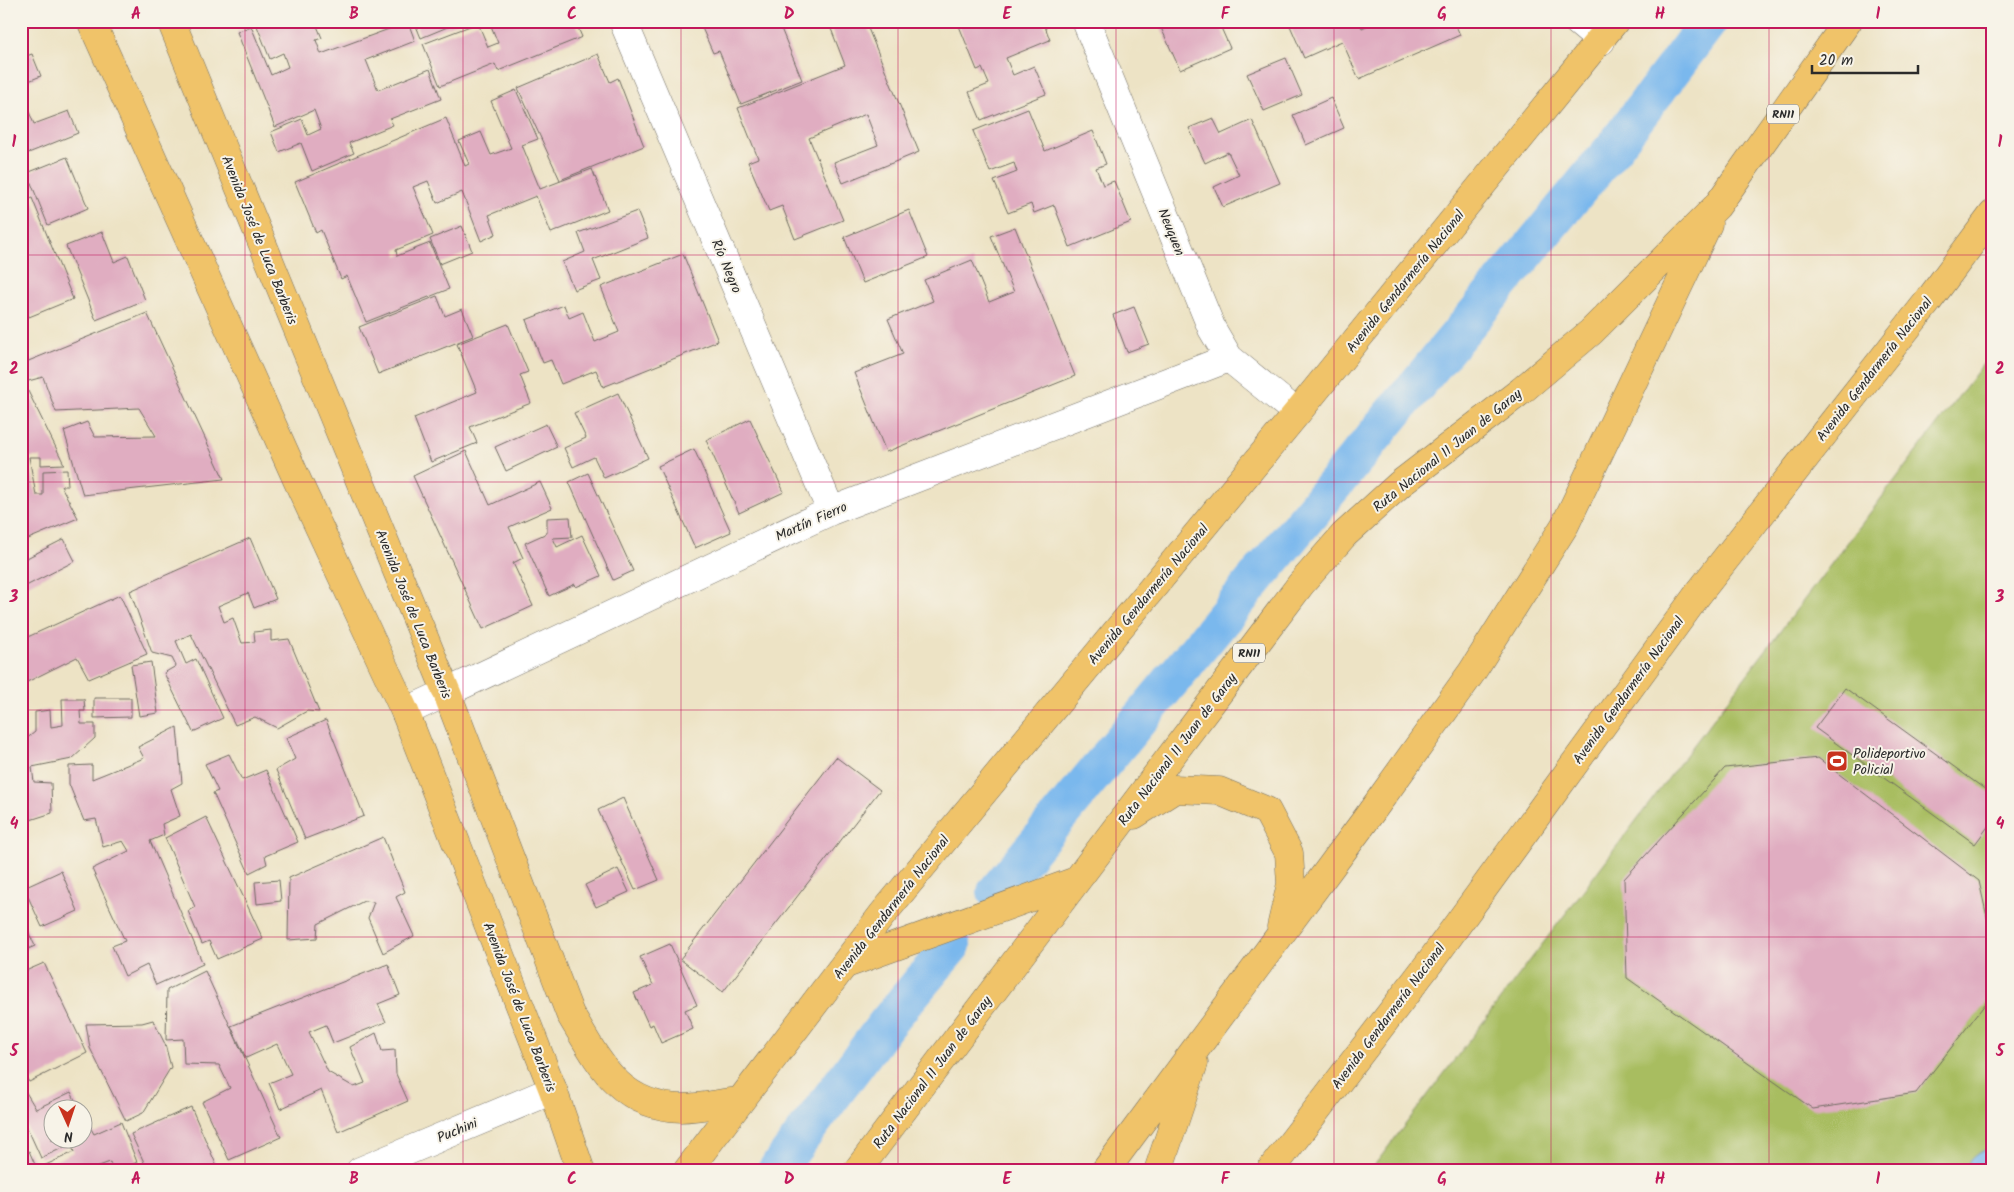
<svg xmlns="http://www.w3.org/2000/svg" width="2014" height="1192" font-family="Kalam,sans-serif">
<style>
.green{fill:#a8bd61;stroke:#6a7446}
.water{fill:#7ab8ed;stroke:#52728c}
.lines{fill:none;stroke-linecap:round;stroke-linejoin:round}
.canal{stroke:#7ab8ed;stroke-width:38}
.building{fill:#e0adc1}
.minor-casing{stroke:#6f6b61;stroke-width:29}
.major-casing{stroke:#6f6b61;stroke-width:29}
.highway-casing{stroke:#6f6b61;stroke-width:29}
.minor{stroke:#fff;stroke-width:28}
.major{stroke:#f0c369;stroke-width:28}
.highway{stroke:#f0c369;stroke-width:28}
.grid{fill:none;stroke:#c2185b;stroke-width:1;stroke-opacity:0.55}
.labels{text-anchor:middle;stroke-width:4;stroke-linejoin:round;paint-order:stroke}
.shield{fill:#f7f3e8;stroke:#686764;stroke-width:1}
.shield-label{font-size:12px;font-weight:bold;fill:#2b2b2b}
.street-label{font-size:14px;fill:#2b2b2b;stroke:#f7f3e8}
.poi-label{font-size:14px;fill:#2b2b2b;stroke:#f7f3e8;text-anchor:start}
.neatline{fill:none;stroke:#c2185b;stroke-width:2}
.grid-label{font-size:16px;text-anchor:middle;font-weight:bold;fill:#c2185b}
</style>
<rect width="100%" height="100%" fill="#f7f3e8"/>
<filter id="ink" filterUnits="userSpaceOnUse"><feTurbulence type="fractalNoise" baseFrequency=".02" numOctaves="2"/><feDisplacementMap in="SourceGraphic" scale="10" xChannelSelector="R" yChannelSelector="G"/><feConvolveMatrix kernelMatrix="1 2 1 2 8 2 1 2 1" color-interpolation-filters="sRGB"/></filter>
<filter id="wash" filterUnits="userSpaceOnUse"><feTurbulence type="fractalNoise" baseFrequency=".0096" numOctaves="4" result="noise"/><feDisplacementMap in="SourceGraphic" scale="20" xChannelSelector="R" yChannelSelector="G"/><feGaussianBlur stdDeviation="1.12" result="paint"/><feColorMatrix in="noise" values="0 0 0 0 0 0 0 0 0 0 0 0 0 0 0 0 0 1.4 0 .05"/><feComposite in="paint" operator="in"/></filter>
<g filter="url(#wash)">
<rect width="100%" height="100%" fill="#ede3c5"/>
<path class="green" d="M1993,351v820h-623z"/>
<path class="water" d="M1993,1148v23h-27c1,-13 15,-21 27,-23z"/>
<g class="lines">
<path class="canal" d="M996,892l619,-746 94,-125
M776,1171l110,-147 66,-79"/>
</g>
<g id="blocks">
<path class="building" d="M266,21h49l7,17 -6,2 5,14 87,-32 7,19 -49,19 12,30 52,-21 11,30 -51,20 3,6 -44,18 5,10 -42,18 -11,-28 -22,9 -8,-20 31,-13 6,16 13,-6 -7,-19 -39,17 -38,-95 14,-6 20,49 17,-8 -5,-14 -13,6 -13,-33z
M414,21h48l-41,17z
M489,21h86l7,16 -84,34 -3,-7 -55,22 -17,-42 55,-21 10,24 10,-4z
M699,21h93l-12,5 22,54 -61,24 -22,-53 -6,2z
M828,21h37l54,131 -76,31 -9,-21 44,-17 -12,-31 -57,24 34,82 -48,19 -13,-33 -13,5 -21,-49 10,-4 -20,-50 107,-43z
M957,21h86l7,19 -44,18 7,17 21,-9 12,28 -65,26 -12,-28 20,-8 -7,-16 -5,2z
M1158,21h60l12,27 -50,22z
M1288,21h71l3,7 16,-7h76l6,14 -101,44 -17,-38 -38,17z
M32,54l9,22 -20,8v-26z
M598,54l12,28 8,-4 26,68 -84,34 -42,-92z
M1286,58l16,37 -38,16 -17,-37z
M516,90l22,49 -16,6 18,44 52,-20 16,41 -57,23 -15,-37 -47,19 7,19 -15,7 -19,-49 -25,11 -9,-22 -15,6 20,48 -37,15 1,6 33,-13 19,46 -83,33 -19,-46 -6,3 -20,-49 -5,3 -21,-51 151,-64 19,48 4,-2 -10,-23 22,-9 10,23 20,-7 -20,-47z
M21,92l13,32 35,-13 9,22 -57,23z
M1331,98l13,30 -38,17 -13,-30z
M1028,109l17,42 48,-20 13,33 -10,4 7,17 11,-4 17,41 -61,25 -16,-42 -20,8 -3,-9 -23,9 -14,-32 23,-9 -3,-9 -24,9 -17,-41z
M1213,118l8,16 31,-14 28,63 -57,24 -9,-20 25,-12 -11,-23 -23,11 -16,-35z
M67,157l21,51 -40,17 -21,-52z
M32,198l41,101 -44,18 -8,-20v-95z
M909,210l19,47 -65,26 -19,-46z
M637,211l11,27 -55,22 8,20 -27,10 -12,-28 23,-10 -7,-19z
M462,226l10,25 -32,13 -10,-25z
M1015,227l60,149 -189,76 -32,-79 49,-19 -15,-35 45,-18 -9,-21 48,-20 17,42 25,-10 -23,-56z
M102,232l12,30 14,-6 17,44 -49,20 -30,-74z
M683,254l35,87 -115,46 -7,-17 -35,14 -10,-24 -8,3 -17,-43 38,-15 5,13 14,-6 12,30 24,-10 -18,-45z
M437,296l8,20 17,-7 11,27 -95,38 -19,-47z
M1134,307l15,37 -22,8 -14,-37z
M147,313l77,166 -141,16 -19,-64 23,-9 8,15 61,-1 -17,-28 -83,4 -13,-35 -22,6v-19z
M508,324l20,48 -8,3 11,28 -61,24 7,16 -46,19 -17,-44 63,-26 -20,-48z
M26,387l38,77 -23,1v-8h-12l7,38h7v-24l24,-1 1,16h-7l17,32 -57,24v-153z
M618,393l30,65 -44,20 -10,-21 -21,10 -9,-19 22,-10 -12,-25z
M750,419l34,73 -45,21 -33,-73z
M546,424l11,23 -51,24 -11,-24z
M694,449l37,83 -36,16 -37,-82z
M466,451l24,54 50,-23 12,26 -43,19 14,31 -10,5 20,43 -50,23 -70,-153z
M588,473l45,98 -20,9 -44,-98z
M570,517l2,20 -19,1 4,9 25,-12 19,41 -25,11 -1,-3 -26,12 -24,-53 22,-10v-15z
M250,538l26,61 -22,9 -6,-15 -30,13 6,16 9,-4 9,25 13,-1 -1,-10 17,-2v11l18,-2 30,73 -12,-1 -30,17 -22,-11 -20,8 -44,-91 -15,7 10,23 10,-5 27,59 -30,14 -29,-59 12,-7 -4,-8 -20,-5 -22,-62z
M64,539l11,22 -49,25 -5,-9v-16z
M120,595l27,59 -58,25 -12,-22 -56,28v-45z
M151,662l7,51 -19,3 -8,-51z
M1845,688l148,107v25l-18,24 -160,-116z
M94,698h37v19l-37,1z
M62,699h22l1,12h-5l1,13h14v14l-23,21 -40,8 2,15 17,1 1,30 -31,10v-80l14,-11v-20l15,-2 1,17 12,-2z
M326,720l38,96 -59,23 -29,-69 19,-11 -9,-21z
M177,727l5,56 -11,6 9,27 -18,8 2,11 -14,6 53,123 -47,21 -9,-20 -22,11 -13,-30 13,-5 -33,-72 37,-18 -6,-10 -20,6 -7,-28 -12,2 -15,-37v-18l23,-1v14l52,-21 -6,-11z
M229,754l13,26 24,-10 32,72 -33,14 2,8 -18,9 -36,-80 5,-2 -13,-27z
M836,757l44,33 -157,202 -43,-33z
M1818,758l161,123 14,63v50l-77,99 -103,16 -186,-131 -3,-99 101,-111z
M623,798l36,82 -24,10 -37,-80z
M206,817l57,122 -46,20 -8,-18 -7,3 -14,-33 7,-4 -30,-69z
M383,837l22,55 -9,5 18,39 -31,17 -15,-35 6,-16 -10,-1 -46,23 -1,14 -29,2 1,-62z
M618,869l11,23 -33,15 -11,-22z
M61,871l17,40 -36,16 -18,-39z
M279,880l2,21 -24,3 -2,-22z
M21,916l14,30 -14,6z
M670,944l27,61 -12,5 8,19 -32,14 -8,-19 -4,2 -15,-33 19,-8 -13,-28z
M44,963l43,90 -58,29 -8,-12v-97z
M388,964l12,31 -22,9 8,18 -53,21 -7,-18 -17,7 19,40 26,15 11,-4 -15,-36 26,-14 6,18 13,-1 1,24 12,27 -70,31 -17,-42 -41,19 -11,-26 22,-9 -14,-30 -31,14 -15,-32z
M205,971l76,166 -52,23 -27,-58 28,-14 -11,-23 -35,-1 -1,-25 -17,1 1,-50z
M153,1020l12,24 6,23 -28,46 -17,8 -36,-73 -4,-24 56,-1z
M21,1084l15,25 35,-17 9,18h-28v30h30v-27l12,21 27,-12 16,40 -17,9h-7l-3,-9 -11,4 2,5h-80v-16l8,-4 8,18 37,-17 -3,-8 -30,14 -15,-33 -5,2z
M191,1107l28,64h-71l-17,-37z"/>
</g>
</g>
<g filter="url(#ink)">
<use href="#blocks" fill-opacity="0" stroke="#6f6b61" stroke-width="1"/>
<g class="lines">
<g class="minor-casing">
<path id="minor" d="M623,21l208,490
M1086,21l126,308 17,29 68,55
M1577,21l24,20
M405,712l426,-201 398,-153
M360,1171l193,-81"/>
</g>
<g class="major-casing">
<path id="major" d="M91,21l207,461 107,230 148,378 28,81
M171,21l276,672 123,321c29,48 48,92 111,94 19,0 39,-5 58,-7
M687,1171l195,-256 415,-502 318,-392
M1270,1171l163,-213 265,-364 231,-294 64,-86"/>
</g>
<g class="highway-casing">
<path id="highway" d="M1134,815l41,-26 44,2 48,20 22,42 2,31 -10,43
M846,964l230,-83
M857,1171l444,-587 43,-49 56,-51 121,-93 70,-59 126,-126 131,-185
M1105,1171l259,-349 108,-150 93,-147 143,-301
M1158,1171l36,-108"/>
</g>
<use href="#minor" class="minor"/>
<use href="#major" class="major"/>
<use href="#highway" class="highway"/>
</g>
</g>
<path class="grid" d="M245,21v1150M463,21v1150M681,21v1150M898,21v1150M1116,21v1150M1334,21v1150M1551,21v1150M1769,21v1150M21,255h1972M21,482h1972M21,710h1972M21,937h1972"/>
<defs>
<g id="stadium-square" transform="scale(1.125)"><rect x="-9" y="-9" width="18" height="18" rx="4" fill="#c8321e" stroke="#f7f3e8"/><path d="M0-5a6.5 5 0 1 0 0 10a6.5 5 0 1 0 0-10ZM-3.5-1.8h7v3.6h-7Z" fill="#fff"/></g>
</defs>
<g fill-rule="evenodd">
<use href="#stadium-square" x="1837" y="761"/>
</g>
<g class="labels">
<g class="shield">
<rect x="1767" y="104.5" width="32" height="19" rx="4"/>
<rect x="1233" y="643.5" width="32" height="19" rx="4"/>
</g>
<g class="shield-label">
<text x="1783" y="118">RN11</text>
<text x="1249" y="657">RN11</text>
</g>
<g class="street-label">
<text transform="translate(1172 232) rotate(68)" y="5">Neuquen</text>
<text transform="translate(260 240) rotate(68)" y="5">Avenida José de Luca Barberis</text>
<text transform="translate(727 266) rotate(67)" y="5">Río Negro</text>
<text transform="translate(1405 281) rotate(-51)" y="5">Avenida Gendarmería Nacional</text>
<text transform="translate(1874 369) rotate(-52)" y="5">Avenida Gendarmería Nacional</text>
<text transform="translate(1447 450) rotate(-39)" y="5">Ruta Nacional 11 Juan de Garay</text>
<text transform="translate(811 521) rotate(-24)" y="5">Martín Fierro</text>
<text transform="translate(1148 594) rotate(-50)" y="5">Avenida Gendarmería Nacional</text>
<text transform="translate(414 614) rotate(68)" y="5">Avenida José de Luca Barberis</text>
<text transform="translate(1628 690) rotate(-54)" y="5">Avenida Gendarmería Nacional</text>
<text transform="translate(1177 749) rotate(-53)" y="5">Ruta Nacional 11 Juan de Garay</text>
<text transform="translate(891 907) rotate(-52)" y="5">Avenida Gendarmería Nacional</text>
<text transform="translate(520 1007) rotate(69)" y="5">Avenida José de Luca Barberis</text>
<text transform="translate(1388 1016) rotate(-53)" y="5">Avenida Gendarmería Nacional</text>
<text transform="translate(932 1072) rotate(-53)" y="5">Ruta Nacional 11 Juan de Garay</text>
<text transform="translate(457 1130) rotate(-23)" y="5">Puchini</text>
</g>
<g class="poi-label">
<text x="1853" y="758">Polideportivo<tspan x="1853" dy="16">Policial</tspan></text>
</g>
</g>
<rect width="2014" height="1192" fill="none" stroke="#f7f3e8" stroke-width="55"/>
<g transform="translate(68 1124) rotate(177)"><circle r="24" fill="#f7f3e8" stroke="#a5a39c"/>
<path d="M0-4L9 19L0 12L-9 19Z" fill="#c8321e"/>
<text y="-8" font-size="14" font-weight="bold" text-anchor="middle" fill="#2b2b2b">N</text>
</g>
<path d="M1812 65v8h106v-8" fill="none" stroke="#2b2b2b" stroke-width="2.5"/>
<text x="1819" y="65" font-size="15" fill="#2b2b2b" stroke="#f7f3e8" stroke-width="4" paint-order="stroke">20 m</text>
<rect x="28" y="28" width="1958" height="1136" class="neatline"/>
<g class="grid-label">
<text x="136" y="19">A</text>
<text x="354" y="19">B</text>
<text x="572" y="19">C</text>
<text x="789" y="19">D</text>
<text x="1007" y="19">E</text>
<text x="1225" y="19">F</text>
<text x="1442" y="19">G</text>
<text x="1660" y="19">H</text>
<text x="1878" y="19">I</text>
<text x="14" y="147">1</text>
<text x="2000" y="147">1</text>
<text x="14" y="374">2</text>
<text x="2000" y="374">2</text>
<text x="14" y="602">3</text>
<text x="2000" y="602">3</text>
<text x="14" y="829">4</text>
<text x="2000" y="829">4</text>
<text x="14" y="1056">5</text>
<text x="2000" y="1056">5</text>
<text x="136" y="1184">A</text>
<text x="354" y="1184">B</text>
<text x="572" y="1184">C</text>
<text x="789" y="1184">D</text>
<text x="1007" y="1184">E</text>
<text x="1225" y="1184">F</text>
<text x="1442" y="1184">G</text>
<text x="1660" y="1184">H</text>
<text x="1878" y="1184">I</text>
</g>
</svg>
